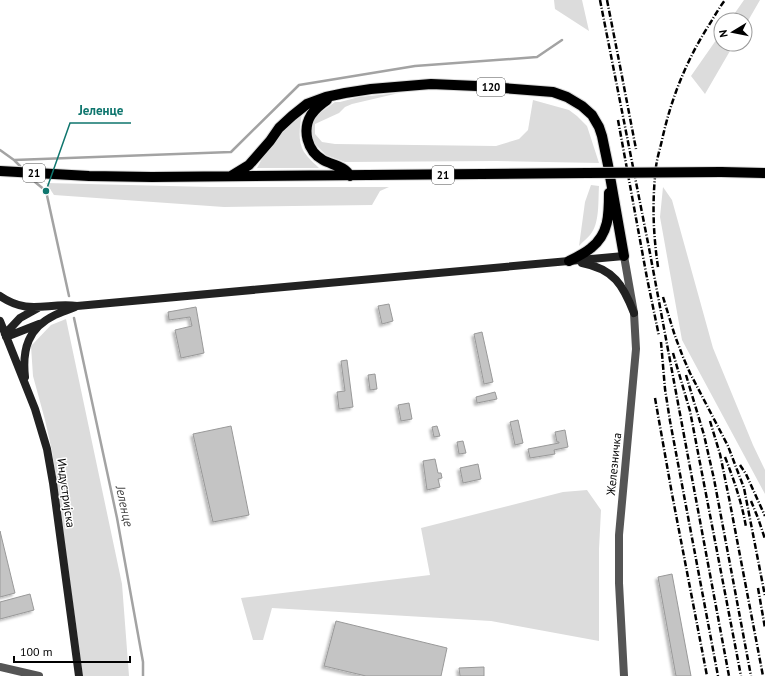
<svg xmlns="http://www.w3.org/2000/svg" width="765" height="676" font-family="'PT Sans',sans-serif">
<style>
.green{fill:#dcdcdc}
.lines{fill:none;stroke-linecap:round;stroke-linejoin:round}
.stream{stroke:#a3a3a3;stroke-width:2.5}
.building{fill:#c4c4c4;stroke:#999;filter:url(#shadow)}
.primary-casing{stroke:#dbdbdb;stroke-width:12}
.minor{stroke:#555;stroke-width:8}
.secondary{stroke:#222;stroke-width:8}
.primary{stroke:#000;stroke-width:10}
.rail{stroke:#000;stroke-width:2.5;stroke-dasharray:6 2 1 2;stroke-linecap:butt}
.primary-bridge-casing{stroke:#dbdbdb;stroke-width:12;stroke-linecap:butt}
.primary-bridge{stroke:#000;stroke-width:10}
.labels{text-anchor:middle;stroke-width:3;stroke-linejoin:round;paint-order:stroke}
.shield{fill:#fff;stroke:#4c4c4c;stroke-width:1}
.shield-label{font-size:11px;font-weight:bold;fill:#000}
.street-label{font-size:12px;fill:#000;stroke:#fff}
.water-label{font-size:13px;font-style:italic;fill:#444;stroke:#fff}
.leader{fill:none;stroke:#0f766e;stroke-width:1.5}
.callout-dot{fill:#0f766e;stroke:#fff;stroke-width:1.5}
.callout-label{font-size:13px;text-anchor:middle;font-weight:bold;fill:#0f766e;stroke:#fff;stroke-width:3;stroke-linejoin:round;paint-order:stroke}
</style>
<defs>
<filter id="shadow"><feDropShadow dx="-2.5" dy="2.5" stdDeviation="1" flood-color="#0004"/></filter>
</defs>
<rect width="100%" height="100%" fill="#fff"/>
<path class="green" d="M554,0h28l7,31 -34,-22z
M744,0h16l-15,26v-6h-15z
M721,33v11h13l-29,50 -14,-18z
M399,93l-47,11 -7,3 -6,6 -24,11v10l7,8 13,2 161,2 23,-7 9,-9 5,-30 36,10 8,6 10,10 12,37 -103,-2 -151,1 -19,-7 -13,-13 -4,-13 2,-8 6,-6 18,-13h5l19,-5z
M302,113c-2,13 -5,27 2,39 4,6 10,11 15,16h-62c11,-21 25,-41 45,-55z
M46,183l164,4h179l-9,4 -8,14 -148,2 -170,-12z
M591,185l8,1c-1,14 1,38 -9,49 -3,4 -8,7 -11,11l6,-44z
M663,187l9,13 41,148 40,97 12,25v24l-83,-154 -22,-123z
M66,319l56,265 7,92h-46l-31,-225 -7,-31 -12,-44 -2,-30 20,-21z
M587,490l14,20 -2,39v92l-108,-20 -219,-13 -9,32h-10l-12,-42 189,-23 -9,-47 142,-36z"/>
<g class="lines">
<path class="stream" d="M0,150l14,10 6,6
M14,160l217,-8 68,-67 116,-19 122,-9 25,-17
M35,182l11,9 23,105
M74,318l43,200 26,144v14"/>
</g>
<path class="building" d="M389,304l4,17 -11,3 -4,-18z
M196,307l8,46 -23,5 -6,-28 17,-4 -2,-9 -21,3 -1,-8z
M482,332l11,50 -9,2 -10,-50z
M347,360l6,47 -14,2 -2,-17 8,-1 -4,-30z
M375,374l2,15 -7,1 -2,-15z
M495,392l2,7 -20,4 -1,-6z
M409,403l3,16 -11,2 -3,-16z
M518,420l5,23 -8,2 -5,-23z
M231,426l18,89 -36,7 -20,-88z
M437,426l3,10 -6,1 -2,-10z
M565,430l3,17 -14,3 1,4 -25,4 -2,-9 31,-6v-1h-2l-2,-10z
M463,441l3,12 -7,1 -2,-12z
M435,459l3,14h3l1,5 -4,1 2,8 -13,3 -4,-29z
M478,464l3,15 -18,4 -3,-15z
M0,531l15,62 -15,4z
M672,574l19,102h-15l-18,-99z
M30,594l4,16 -34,9v-17z
M336,621l111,27 -6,28h-75l-42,-10z
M484,667v9h-24l-1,-8z"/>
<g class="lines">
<g class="primary-casing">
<path id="primary" d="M327,100c-6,4 -11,8 -16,15 -9,15 -4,36 12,45 9,5 22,6 27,16
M0,171l89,5 63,1 435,-4
M721,172l44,1
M231,176l18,-11 21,-24 9,-13 13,-12 15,-12 19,-7 19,-4 26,-4 60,-5 46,2 76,6 14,5 15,9 10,9 7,12 3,9 6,29 16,91
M569,261c8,-4 16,-8 22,-13 18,-14 18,-34 18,-55"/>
</g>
<path class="minor" d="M0,667l39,9
M624,676l-5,-93v-48l17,-186 -2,-36 -10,-57"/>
<path class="secondary" d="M582,263c32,6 41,22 52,50
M0,296c29,20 47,6 77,10l547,-50
M0,321l35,88 12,40 6,34 26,193
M5,334l15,-16 18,-10
M6,337l33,-13
M25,377c-3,-28 3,-49 30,-62 6,-3 13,-5 20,-8"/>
<use href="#primary" class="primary"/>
<path class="rail" d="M600,0l49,248 80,428
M607,0l13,66 16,83
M618,120l29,158 12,58
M658,267c-5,-34 -6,-66 -2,-100 1,-9 4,-18 6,-27 9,-41 24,-79 47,-115 5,-8 10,-17 16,-25
M663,297l12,39 8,21 7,16 38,73 16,42 21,108
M661,342l4,47 5,32 48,255
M673,353l17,58 51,265
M686,375l18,60 10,44 37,197
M655,398l17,96 35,182
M710,421l10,33 9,44 34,178
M725,457c9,23 17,46 21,70
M740,465l6,9 19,42
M751,501l7,17 7,21
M758,588l7,40"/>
<g class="primary-bridge-casing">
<path id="primary-bridge" d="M587,173l134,-1"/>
</g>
<use href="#primary-bridge" class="primary-bridge"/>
</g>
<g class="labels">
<g class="shield">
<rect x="477" y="78" width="28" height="18" rx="3"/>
<rect x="23" y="164" width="22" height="18" rx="3"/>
<rect x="432" y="166" width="22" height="18" rx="3"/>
</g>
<g class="shield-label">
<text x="491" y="91">120</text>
<text x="34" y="177">21</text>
<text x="443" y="179">21</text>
</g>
<g class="street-label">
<text transform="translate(614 464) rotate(-84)" y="4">Железничка</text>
<text transform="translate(66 493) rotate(82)" y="4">Индустријска</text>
</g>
<g class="water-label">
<text transform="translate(125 506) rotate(78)" y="5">Јеленце</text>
</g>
</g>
<path class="leader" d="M46 191L70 123H131"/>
<circle class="callout-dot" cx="46" cy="191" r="4"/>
<g class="callout-label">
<text x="101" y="115">Јеленце</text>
</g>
<g transform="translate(733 32) rotate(260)"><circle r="19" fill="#ffffff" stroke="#999999"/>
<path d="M0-3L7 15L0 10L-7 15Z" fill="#000000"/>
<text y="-6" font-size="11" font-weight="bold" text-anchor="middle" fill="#000000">N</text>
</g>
<path d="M14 656v6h116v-6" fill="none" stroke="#000000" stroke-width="2"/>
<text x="20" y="656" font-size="12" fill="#000000" stroke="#ffffff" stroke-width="3" paint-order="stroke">100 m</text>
</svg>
